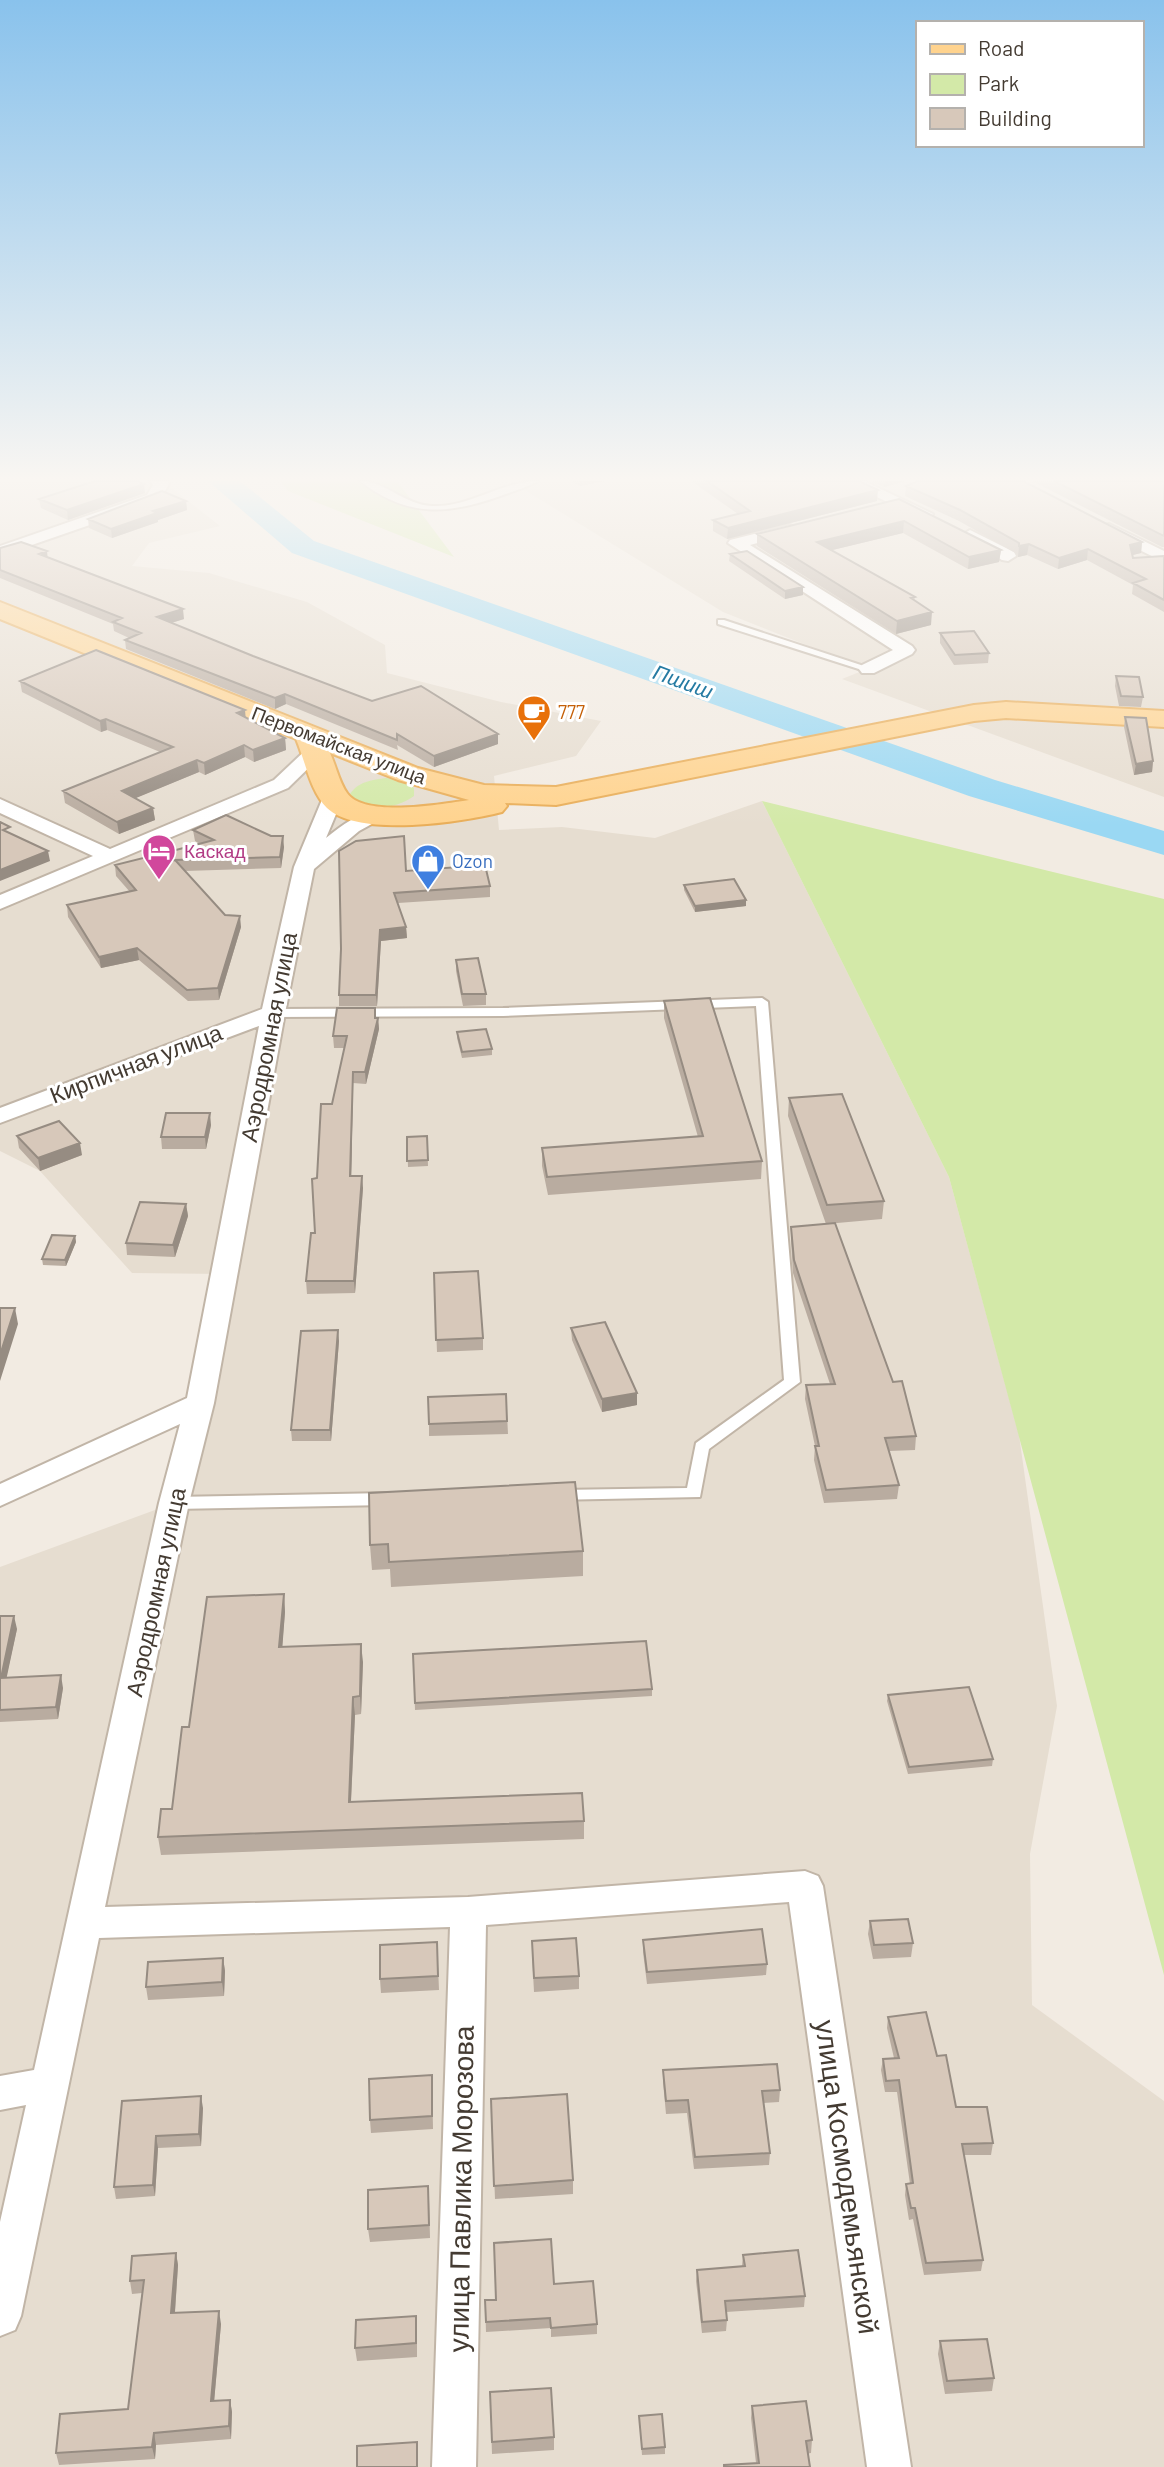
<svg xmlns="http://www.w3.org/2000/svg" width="1164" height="2467" font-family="Barlow,sans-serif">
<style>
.residential{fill:#e6ddd0}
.green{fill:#d3e9a8}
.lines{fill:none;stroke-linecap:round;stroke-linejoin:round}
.river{fill:#9ad8f3;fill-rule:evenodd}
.lane-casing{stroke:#c1b5a7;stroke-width:4}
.street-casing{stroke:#c1b5a7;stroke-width:4}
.primary-casing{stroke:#e9ae59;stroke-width:4}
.lane{fill:#fff;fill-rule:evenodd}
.street{fill:#fff;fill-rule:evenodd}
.primary{fill:#ffd38e;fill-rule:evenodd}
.wall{fill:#b9aca0}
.shaded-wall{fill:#968c82}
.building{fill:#d7c8ba;stroke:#968c82;stroke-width:2}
.labels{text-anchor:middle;stroke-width:6;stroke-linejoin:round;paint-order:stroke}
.far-food-label{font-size:19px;fill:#c56008;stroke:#fff;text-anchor:start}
.far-street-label{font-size:19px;fill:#443b32;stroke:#fff}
.far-hotel-label{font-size:19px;fill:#b23c85;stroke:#fff;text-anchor:start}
.far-shop-label{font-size:19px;fill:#366cbe;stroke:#fff;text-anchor:start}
.far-water-label{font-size:21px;font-style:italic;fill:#267ba3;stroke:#fff}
.street-label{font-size:23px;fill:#443b32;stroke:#fff}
.near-street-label{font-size:28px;fill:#443b32;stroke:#fff}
</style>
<rect width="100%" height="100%" fill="#f2ebe2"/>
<path class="residential" d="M0,481h163l57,45 -71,17 -17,23 77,7 98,29 78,43 2,28 114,29 100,19 -25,35 -82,20 5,54 63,-3 93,11 107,-37 187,376 70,258 38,271 -27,148 2,151 132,96v366h-1164v-900l174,-64 50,-229 -92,-1 -92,-102 -40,-20z
M510,481h654v316l-322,-118 25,-10 -144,-57z"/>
<path class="green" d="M280,481h117l57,76 -166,-66z
M387,778l17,3 10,7v8c-18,13 -51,19 -64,-2 9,-13 22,-14 37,-16z
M762,801l402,98v1076l-215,-798z"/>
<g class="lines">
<path class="river" d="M208,481h32l74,60 681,239 169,51v24l-195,-59 -677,-243z"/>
<g class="lane-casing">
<path id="lane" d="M360,481c25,0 45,24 72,25 37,2 70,-25 106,-25 -10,6 -24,10 -35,14 -55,20 -95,23 -143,-14z
M718,620h6l149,49 -8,2 -147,-47z
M762,998l6,4 32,380 -91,67 -9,48 -147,3 -2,-4 2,-4 6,-2 128,-2 9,-45 88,-63 -28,-374 -253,10 -230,1 -6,-4 6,-4 230,-1z
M388,1493l6,2 2,4 -2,4 -6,2 -214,4 -6,-2 -2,-4 2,-4 6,-2z"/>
</g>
<g class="street-casing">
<path id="street" d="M150,481h17l2,3 -10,17 -159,55v-10l147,-51 6,-10z
M843,481h21l69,33 -2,3h-12z
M1109,524l55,27v11l-61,-30v-6z
M790,525l8,5 -2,3 -46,12 162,101 3,4 -3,4 -38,19h-12l-3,-4 3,-4 31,-15 -165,-107 2,-3z
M970,530l44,22 2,4 -8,5 -6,-1 -38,-22 -2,-3z
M317,744l10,6 -39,38 -288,121v-14l93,-39 -93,-43v-14l110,50 164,-69 36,-34z
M334,789l10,6 -18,43c16,-13 33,-25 54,-30l10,6 -31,17 -45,38 -29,144 -71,390 -25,100 -84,404 363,-10 337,-26 13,5 5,10 88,581h-44l-78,-565 -303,23 -10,542h-44l18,-540 -351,11 -78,378 -6,14 -15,6v-114l26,-117 -26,5v-34l34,-6 125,-567 21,-79 -180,82v-22l187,-86 72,-372 -259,97v-15l262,-99 32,-142 30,-72z"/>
</g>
<g class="primary-casing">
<path id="primary" d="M0,602l418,166 66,17 72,2 418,-82 32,-3 158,9v16l-158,-9 -32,3 -418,84 -51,-2 2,3 -5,6c-39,10 -143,26 -175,-4 -17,-17 -22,-48 -31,-69l-296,-120zM330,753l68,27 71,20c-26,4 -105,18 -122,-7 -8,-11 -11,-27 -17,-40z"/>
</g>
<use href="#lane" class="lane"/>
<use href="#street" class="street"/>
<use href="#primary" class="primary"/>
</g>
<path class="wall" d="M571,481h34l-25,5z
M691,481h168l18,20 -150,38 -14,-8v-11l25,-6z
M871,481h34l-21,6z
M1032,481h132v66h-2z
M906,486l236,56 -1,11 -9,2 1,3 31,-2v56l-32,-18 1,-9 -46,-25 -29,9 -31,-14 -9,2 -1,-3 -58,-33 -54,-25z
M145,493l-77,27 -27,-12 -2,-9z
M899,499l102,51 -2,12 -31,7 -65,-36 -71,17 83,47 -1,3 17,25 -35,9 -139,-88v-12z
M186,501l1,9 -29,10v2l-46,16 -23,-10 -1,-9z
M0,548l47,3v6l137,62 -13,4 82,33 119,45 126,43 -64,23 -37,-22 1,5 -112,-46 -11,5 -149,-60 -1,-9 4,-2 -15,-7 -1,-7 -113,-46z
M730,554l73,33v8l-18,4 -56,-38z
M940,633l49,20 -1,10 -34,2 -14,-22z
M1116,676l27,21 -2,10 -22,-1 -4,-20z
M20,681l225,29v7l40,21 1,12 -32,12 -9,-5 -40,18 -6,-3 -64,26 18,10 2,12 -36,14 -54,-31 -2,-12 97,-39 -53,-22 -6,2 -79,-40z
M1125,717l28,44 -1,11 -18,3 -10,-48z
M193,830l91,17 -3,21 -96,3 40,44 16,12 -22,73 -31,1 -49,-41 -38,8 -33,-51 -1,-12 63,-13 -14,-16 -1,-11 58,-6 27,-15 -5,-3z
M406,871l84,15v11l-92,6 8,24 1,11 -26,3 -4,65h-38v-11z
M684,885l62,15v6l-51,6 -11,-22z
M456,960l30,34v11l-23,1 -7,-35z
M664,1001l98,160 -1,18 -213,16 -6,-29v-18l156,-11 -34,-119z
M375,1008l1,10h2l1,11 -13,55 -13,-1 -2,93 12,12 -8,105 -48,1 -1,-13 9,-48 17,-129 13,-56h-11l-1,-12z
M457,1032l35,17v6l-30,3 -5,-20z
M789,1098l95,103 -2,18 -56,5 -38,-108z
M211,1125l-5,24h-44l-1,-12z
M17,1136l65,19 -42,16 -21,-23z
M427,1136l1,30 -20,1 -1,-30z
M186,1204l2,12 -13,41 -48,-2 -1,-12z
M791,1227l102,155 23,54 -1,14 -26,1 10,34 -2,14 -73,4 -10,-43 1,-14 -10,-47 1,-14 24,-1 -37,-111 -2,-33z
M75,1236l1,6 -10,24 -23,-1 -1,-6z
M434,1273l49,65v12l-46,2z
M571,1328l66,77 -35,7 -30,-72z
M339,1341l-8,100h-39l-1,-11z
M506,1394l2,40 -79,2v-12z
M369,1493l214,58v25l-192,11 -1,-18 -18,1 -2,-25z
M284,1594l1,18 -3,35 81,15 -2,52 -6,1 -4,87 233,19v18l-423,16 -3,-18 14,-28 17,-82z
M0,1616l17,13 -11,49 57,10 -5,31 -58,3z
M413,1654l239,35v7l-237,14z
M888,1695l105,64 -1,7 -84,8 -21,-73z
M870,1921l43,22 -2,14 -38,2 -5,-25z
M643,1940l124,24 -1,11 -119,9 -4,-32z
M437,1942l2,48 -58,3 -1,-14z
M532,1954l47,22v13l-45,3z
M223,1958l2,13 -1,25 -76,4 -2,-13z
M888,2017l49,39 19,51 37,36 -2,12h-27l19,105 -2,11 -57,4 -11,-56 -4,1 -4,-25 1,-11h4l-13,-92h-12l-4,-22 2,-11 11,-1 -7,-30z
M663,2070l117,20 -1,12 -16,1 7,50 -1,12 -75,4 -7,-56 -21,1 -3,-32z
M432,2075l1,54 -62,4 -1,-13z
M491,2099l82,81v14l-78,5z
M122,2101l81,7 -2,38 -43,2 -3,48 -39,3 -2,-12z
M429,2199l1,39 -60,4 -2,-13z
M176,2253l2,12 -3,48 46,11 -7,77 16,-1 2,12 -1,27 -75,6 -1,14 -96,6 -3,-12 72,-44 14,-116 -10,1 -2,-13z
M743,2255l62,41 -1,11 -78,5 1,8 -1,11 -24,2 -6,-52 1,-11 45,-4z
M554,2284l43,40v10l-46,3v-9l-65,4 -1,-32h11z
M417,2329v28l-60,4 -2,-13z
M940,2341l54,37 -2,13 -47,3 -7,-40z
M490,2392l64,45v13l-62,4z
M752,2406l60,34 -1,13 -55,10 -5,-45z
M639,2416l26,31v7l-23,1z"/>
<path class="shaded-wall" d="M580,481h25l-25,5z
M885,481h20l-21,6z
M144,484l1,9 -77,27 -1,-10z
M878,490l-1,11 -150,38 1,-11z
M186,501l1,9 -29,10v2l-46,16 -1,-9 42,-18z
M904,521l-1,12 -87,21 1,-12z
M1142,542l-1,11 -12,3 1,-11z
M1029,544l-2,11 -9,2 1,-11z
M1088,549l-1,11 -29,9 1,-11z
M1001,550l-2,12 -31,7 1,-12z
M47,551l1,10 -9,-7z
M803,587v8l-18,4v-8z
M183,609l1,10 -26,8 -1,-10z
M932,612l-1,13 -35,9 1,-13z
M285,694l1,10 -11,5v-11z
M245,710l1,11 -9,-8z
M106,719l1,11 -6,2 -1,-11z
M498,734v10l-64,23v-11z
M285,738l1,12 -32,12 -1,-12z
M244,745l1,12 -40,18 -1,-12z
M197,760l2,12 -75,31 -2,-12z
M1153,761l-1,11 -18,3 2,-11z
M153,808l2,12 -36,14 -2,-12z
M283,836l1,11 -3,21 -1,-11z
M48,851l2,10 -50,20v-11z
M746,900v6l-51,6v-6z
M240,916l1,11 -22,73 -1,-12z
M406,927l1,11 -26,3 -4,65 -1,-11 4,-65z
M137,948l2,12 -38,8 -2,-11z
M378,1018l1,11 -13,55 -1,-12z
M353,1072v11l-2,106 -1,-13z
M210,1113l1,12 -5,24 -1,-12z
M80,1143l2,12 -42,16 -2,-13z
M362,1176l1,12 -8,105 -1,-12z
M186,1204l2,12 -13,41 -2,-12z
M75,1236l1,6 -10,24 -1,-6z
M15,1308l3,16 -18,57v-26z
M338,1330l1,11 -8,100 -1,-11z
M637,1393v12l-35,7v-13z
M284,1594l1,18 -4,53 -2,-18z
M14,1616l3,13 -13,61 -3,-12z
M361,1644l2,18 -2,52 -1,-18z
M61,1675l2,13 -5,31 -2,-12z
M353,1697l2,18 -5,105 -1,-18z
M223,1958l2,13 -1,25 -2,-14z
M201,2096l2,12 -2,38 -2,-12z
M156,2136l2,12 -3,48 -2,-11z
M176,2253l2,12 -4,60 -3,-12z
M219,2311l2,13 -8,90 -2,-13z
M230,2400l2,12 -1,27 -2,-13z
M154,2433l2,12 -1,14 -3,-12z"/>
<path class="building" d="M95,481h42l7,3 -77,26 -28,-11z
M707,481h152l19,9 -150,38 -15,-8 37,-9z
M918,481h105l119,61 -12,3 3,13 31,-2v44l-31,-17 13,-4 -58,-30 -29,9 -30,-14 -10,2v-3l-59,-33 -54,-24z
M1054,481h110v55z
M162,491l24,10 -33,10 4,2 -46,16 -23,-10z
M899,499l102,51 -32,7 -65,-36 -87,21 98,55 -4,1 21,14 -35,9 -140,-87z
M21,542l26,9 -8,3 144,55 -26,8 96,39 119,45 49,-15 77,48 -64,22 -37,-22v6l-112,-46 -10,4 -150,-58 16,-7 -28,-11 9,-4 -122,-48v-22z
M747,551l56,36 -18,4 -55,-37z
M974,631l15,22 -34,2 -15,-22z
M96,650l149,60 -8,3 48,25 -32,12 -9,-5 -40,18 -7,-3 -75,31 31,17 -36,14 -54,-31 110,-44 -67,-28 -6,2 -80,-40z
M1116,676l23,1 4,20 -22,-1z
M1125,717l21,1 7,43 -17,3z
M226,815l45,21h12l-3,21 -105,3 50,55 15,1 -22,72 -31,2 -50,-42 -38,9 -32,-52 69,-15 -21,-25 52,-13 6,7 -1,-8 42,-11 -21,-10z
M0,822l10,5 -7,3 45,21 -48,19z
M404,836l2,35 79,-6 5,21 -96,7 12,34 -26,3 -4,65h-37l2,-46 -2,-98 17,-10z
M734,879l12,21 -51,6 -11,-21z
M478,958l8,36h-24l-6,-34z
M710,998l52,163 -215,16 -5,-29 161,-12 -39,-135z
M337,1008h38v10h3l-13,54h-12l-3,104h12l-8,105h-48l5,-48h4l-3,-54 5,-1 4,-74h11l15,-68h-14z
M486,1029l6,20 -30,3 -5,-20z
M842,1094l42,107 -57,4 -38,-107z
M166,1113h44l-5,24h-44z
M59,1121l21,22 -42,15 -21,-22z
M427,1136l1,24 -21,1v-24z
M140,1202l46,2 -13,41 -47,-2z
M835,1223l58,159 9,-1 14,55 -31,2 14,47 -73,5 -11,-44h4l-13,-61 29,-1 -41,-124 -3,-33z
M52,1235l23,1 -10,24 -23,-1z
M478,1271l5,67 -47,2 -2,-67z
M0,1308h15l-15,47z
M605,1322l32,71 -35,6 -31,-71z
M338,1330l-8,100h-39l10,-99z
M506,1394l1,27 -78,3 -1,-27z
M575,1482l8,69 -194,11 -1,-18 -18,1 -1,-52z
M284,1594l-5,53 82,-3 -1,52 -7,1 -4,105 233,-9 2,28 -426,16 3,-28h11l10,-82h7l18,-130z
M0,1616h14l-13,62 60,-3 -5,32 -56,3z
M646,1641l6,48 -237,14 -2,-49z
M969,1687l24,72 -84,8 -21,-72z
M908,1919l5,24 -39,2 -4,-24z
M762,1929l5,35 -120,8 -4,-32z
M576,1938l3,38 -45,2 -2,-37z
M437,1942l1,34 -58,3v-34z
M223,1958l-1,24 -76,5 2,-25z
M926,2012l11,44 9,-1 10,52h31l6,36 -31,1 21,116 -57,3 -11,-55h-4l-5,-24 7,-1 -14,-103 -13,1 -3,-22 16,-1 -11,-41z
M777,2064l3,26 -18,1 8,62 -75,4 -7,-57 -22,1 -3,-31z
M432,2075v41l-62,4 -1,-41z
M567,2094l6,86 -79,6 -3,-87z
M201,2096l-2,38 -43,2 -3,49 -39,2 8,-86z
M428,2186l1,39 -61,4v-39z
M551,2239l3,45 39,-3 4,43 -46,4 -1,-10 -64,4 -1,-22h11l-2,-57z
M798,2250l7,46 -80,5 2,19 -25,2 -5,-52 48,-4 -2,-11z
M176,2253l-5,60 48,-2 -8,90 19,-1 -1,26 -75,7 -2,14 -96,6 4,-39 68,-5 16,-129 -14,1 2,-25z
M416,2316v27l-61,5 1,-28z
M987,2339l7,39 -47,3 -7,-40z
M551,2388l3,49 -62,5 -2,-50z
M806,2401l6,39 -6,1 4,26h-86v-2l35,-2 -7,-57z
M662,2414l3,33 -23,2 -3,-33z
M417,2442v25h-60v-21z"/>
<linearGradient id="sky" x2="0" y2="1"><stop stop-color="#89c2ec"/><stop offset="0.58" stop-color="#f9f6f2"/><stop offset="1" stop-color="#f9f6f2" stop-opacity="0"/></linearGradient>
<rect width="1164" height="826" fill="url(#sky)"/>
<defs>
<g id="cafe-pin" transform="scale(1.75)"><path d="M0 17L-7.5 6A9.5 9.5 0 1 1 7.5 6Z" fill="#e8710a" stroke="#fff"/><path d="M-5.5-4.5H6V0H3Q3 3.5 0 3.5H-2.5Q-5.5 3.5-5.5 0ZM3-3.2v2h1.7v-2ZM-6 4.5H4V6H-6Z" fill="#fff"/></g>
<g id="hotel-pin" transform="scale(1.75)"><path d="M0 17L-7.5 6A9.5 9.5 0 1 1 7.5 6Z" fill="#d1479c" stroke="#fff"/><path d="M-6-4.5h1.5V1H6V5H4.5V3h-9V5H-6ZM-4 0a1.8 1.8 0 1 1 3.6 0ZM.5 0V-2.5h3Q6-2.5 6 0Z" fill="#fff"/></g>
<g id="shop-pin" transform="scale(1.75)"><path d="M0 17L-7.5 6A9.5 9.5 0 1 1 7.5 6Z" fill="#3f7fe0" stroke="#fff"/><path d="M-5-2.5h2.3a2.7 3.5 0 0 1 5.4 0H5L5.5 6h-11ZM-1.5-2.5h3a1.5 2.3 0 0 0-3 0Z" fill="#fff"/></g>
</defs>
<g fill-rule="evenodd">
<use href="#cafe-pin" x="534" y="712"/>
<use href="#hotel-pin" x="159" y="851"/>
<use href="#shop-pin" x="428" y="861"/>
</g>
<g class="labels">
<g class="far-food-label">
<text x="558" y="719">777</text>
</g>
<g class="far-street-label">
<text transform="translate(339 745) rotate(21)" y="7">Первомайская улица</text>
</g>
<g class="far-hotel-label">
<text x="184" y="858">Каскад</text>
</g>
<g class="far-shop-label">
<text x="452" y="868">Ozon</text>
</g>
<g class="far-water-label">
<text transform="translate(683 682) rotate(20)" y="7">Пшиш</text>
</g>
<g class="street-label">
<text transform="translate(269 1037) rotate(-79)" y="8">Аэродромная улица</text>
<text transform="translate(136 1064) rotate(-21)" y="8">Кирпичная улица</text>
<text transform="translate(156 1592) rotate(-78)" y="8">Аэродромная улица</text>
</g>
<g class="near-street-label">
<text transform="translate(847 2177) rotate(82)" y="10">улица Космодемьянской</text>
<text transform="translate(461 2189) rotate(-89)" y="10">улица Павлика Морозова</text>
</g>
</g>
<rect x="916" y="21" width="228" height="126" fill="#ffffff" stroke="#b4b1ad" stroke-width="2"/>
<rect x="930" y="44" width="35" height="10" fill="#ffd38e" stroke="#b4b1ad" stroke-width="2"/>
<text x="978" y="56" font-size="21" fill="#443b32">Road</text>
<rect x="930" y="74" width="35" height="21" fill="#d3e9a8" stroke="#b4b1ad" stroke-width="2"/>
<text x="978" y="91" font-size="21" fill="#443b32">Park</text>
<rect x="930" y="108" width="35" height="21" fill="#d7c8ba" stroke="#b4b1ad" stroke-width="2"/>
<text x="978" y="126" font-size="21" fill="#443b32">Building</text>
</svg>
